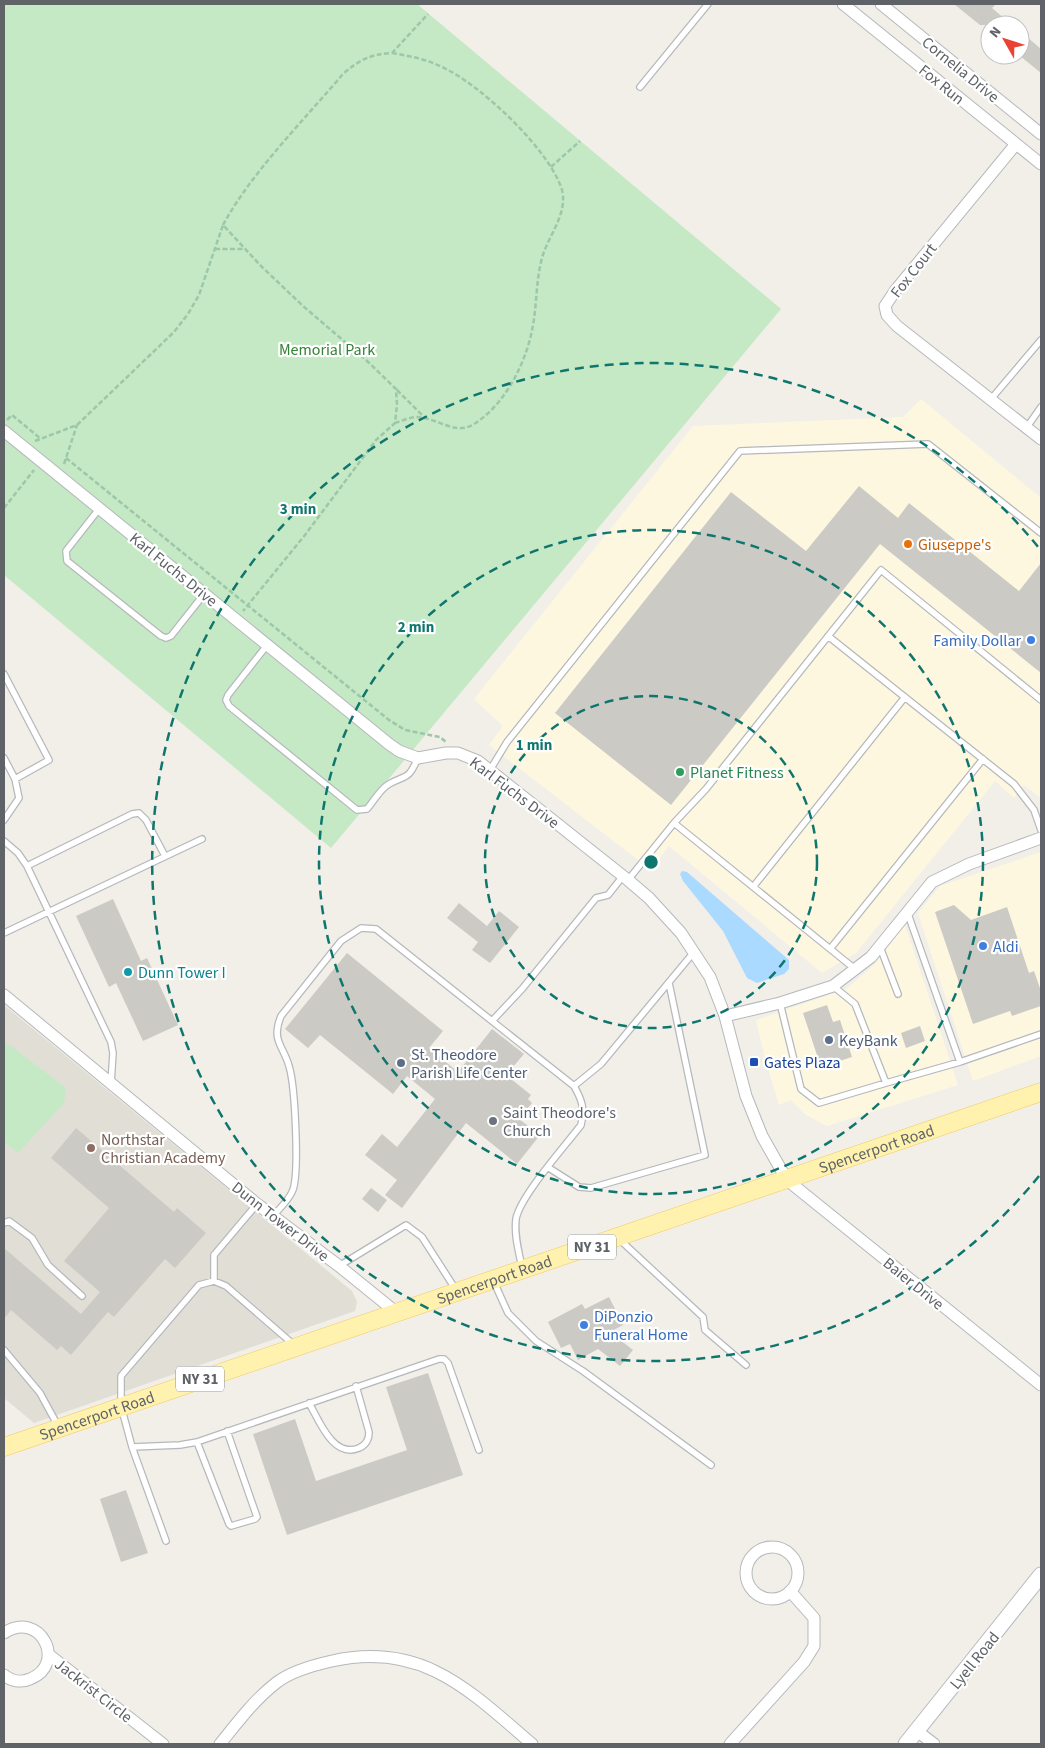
<svg xmlns="http://www.w3.org/2000/svg" width="1045" height="1748" font-family="'Source Sans 3',sans-serif">
<style>
.commercial{fill:#fef7e0}
.education{fill:#e1ded6}
.green{fill:#c5e8c5}
.water{fill:#aadaff}
.building{fill:#cccac5}
.lines{fill:none;stroke-linecap:round;stroke-linejoin:round}
.lane-casing{stroke:#b5b8bc;stroke-width:8}
.street-casing{stroke:#b5b8bc;stroke-width:13}
.secondary-casing{stroke:#b6babf;stroke-width:17}
.primary-casing{stroke:#f2c960;stroke-width:19}
.path{stroke:#9cc7a9;stroke-width:2.5;stroke-dasharray:5 2.5;stroke-linecap:butt}
.lane{stroke:#fff;stroke-width:5.5}
.street{stroke:#fff;stroke-width:11}
.secondary{stroke:#fff;stroke-width:15}
.primary{stroke:#fff2af;stroke-width:18}
.ring{fill:none;stroke:#0f766e;stroke-width:2.5;stroke-dasharray:9 6}
.food-dot{fill:#e8710a;stroke:#fff;stroke-width:2}
.shop-dot{fill:#3f7fe0;stroke:#fff;stroke-width:2}
.leisure-dot{fill:#2e9e5b;stroke:#fff;stroke-width:2}
.culture-dot{fill:#0f9aa8;stroke:#fff;stroke-width:2}
.service-dot{fill:#5c6f8a;stroke:#fff;stroke-width:2}
.transit-dot{fill:#1a4fb4;stroke:#fff;stroke-width:2}
.worship-dot{fill:#6b7280;stroke:#fff;stroke-width:2}
.education-dot{fill:#8d6e63;stroke:#fff;stroke-width:2}
.labels{text-anchor:middle;stroke-width:4.5;stroke-linejoin:round;paint-order:stroke}
.shield{fill:#fff;stroke:#8f9295;stroke-width:1}
.shield-label{font-size:15px;font-weight:bold;fill:#5f6368}
.street-label{font-size:16px;fill:#5f6368;stroke:#fff}
.park-label{font-size:16px;fill:#348238;stroke:#fff}
.food-label{font-size:16px;fill:#c56008;stroke:#fff;text-anchor:start}
.shop-label{font-size:16px;fill:#366cbe;stroke:#fff;text-anchor:start}
.leisure-label{font-size:16px;fill:#27864d;stroke:#fff;text-anchor:start}
.culture-label{font-size:16px;fill:#0d838f;stroke:#fff;text-anchor:start}
.service-label{font-size:16px;fill:#4e5e75;stroke:#fff;text-anchor:start}
.transit-label{font-size:16px;fill:#164399;stroke:#fff;text-anchor:start}
.worship-label{font-size:16px;fill:#5b616d;stroke:#fff;text-anchor:start}
.education-label{font-size:16px;fill:#785e54;stroke:#fff;text-anchor:start}
.centre{fill:#0f766e;stroke:#fff;stroke-width:2.5}
.ring-label{font-size:15px;text-anchor:middle;font-weight:bold;fill:#0f766e;stroke:#fff;stroke-width:4.5;stroke-linejoin:round;paint-order:stroke}
</style>
<rect width="100%" height="100%" fill="#f1efe8"/>
<path class="commercial" d="M921,399l120,99v300l-17,-13 -10,13 -19,-17 -139,172 -34,20 -153,-127 -18,24 -162,-125 14,-19 -29,-27 219,-273 210,-9z
M1041,852v204l-68,25 -55,-168 22,-27z
M905,925l53,160 -131,41 -21,-11 -15,-15 -12,5 -14,-46 -9,-39 90,-31 29,-25z"/>
<path class="education" d="M4,1005l348,286 5,11 -2,9 -321,112 -30,-25z"/>
<path class="green" d="M4,4h413l364,305 -450,539 -327,-273z
M7,1043l59,45 -2,15 -46,50 -14,-11v-95z"/>
<path class="water" d="M682,871l5,1 102,88v9l-5,5 -27,9 -10,-5 -24,-47 -40,-50 -3,-7z"/>
<path class="building" d="M954,4h42l-4,4 20,17h-32z
M1020,31l21,18v24l-21,-17z
M859,486l39,32 11,-15 110,88 22,-28v110l-161,-129 -209,261 -116,-92 176,-221 75,59z
M113,899l28,62 6,-3 31,67 -35,16 -27,-58 -7,4 -33,-71z
M459,903l28,23 12,-15 20,16 -29,36 -18,-13 6,-8 -31,-24z
M954,905l17,15 36,-13 22,66 5,-2 7,20v15l-29,10 -2,-5 -37,13 -38,-112z
M347,953l96,78 -14,17 29,24 34,-43 32,25 -18,21 25,20 -3,4 4,4 -13,16 21,16 -23,29 -51,-41 -64,85 -17,-13 12,-15 -32,-25 17,-21 15,13 38,-48 -28,-23 -14,18 -73,-59 -12,13 -23,-19z
M827,1005l6,17 7,-2 12,37 -31,10 -18,-54z
M920,1026l5,15 -19,7 -5,-15z
M76,1128l98,84 3,-4 29,25 -31,35 -10,-9 -51,58 -6,-5 -37,43 -10,-9 -4,4 -46,-40 -7,9v-71l77,66 19,-22 -36,-31 45,-53 -58,-50z
M371,1188l16,12 -9,12 -16,-13z
M609,1297l14,28 -13,7 23,18 -13,16 -22,-17 -20,11 -8,-16 -9,4 -13,-26 34,-18 3,5z
M428,1373l35,102 -176,60 -34,-101 42,-15 21,62 91,-31 -21,-63z
M126,1490l22,63 -27,9 -21,-63z"/>
<g class="lines">
<g class="lane-casing">
<path id="lane" d="M640,87l68,-83
M991,399l50,-59
M1027,427l14,-20
M99,509l-33,42 1,10 94,75 5,2 5,-2 34,-43
M828,636l186,148 20,26 7,20
M268,644l-40,51 -2,5 3,6 128,104 10,-1c6,-7 14,-21 22,-25 19,-10 19,-4 29,-26
M4,674l45,86 -34,19
M4,758l11,21 4,19 -15,22
M490,770l17,-28 233,-291 188,-7 113,89
M674,823l181,146
M4,841l14,12 9,13 84,176 2,11 -2,30
M27,866l105,-52 7,-1 7,7 19,36
M628,880l46,-57 32,-34 175,-219 160,130
M753,887l152,-190
M908,914l52,148 81,-28
M4,933l198,-94
M880,947l18,47
M830,949l153,-190
M780,1003l21,86 18,14 67,-20 -31,-79 -22,-18
M492,1021l30,-32 74,-91 12,-3 15,-19
M886,1083l74,-21
M574,1086l27,-22 93,-112
M549,1168l30,19 12,1 114,-33 -36,-172
M273,1216c6,-7 15,-15 19,-24 8,-15 3,-107 -3,-126 -6,-21 -18,-25 -8,-50l60,-75 20,-13 15,1 198,157c8,14 11,23 7,39 -15,20 -61,71 -65,94 -2,17 3,33 6,49
M4,1223l5,-2 23,17 16,27 34,31
M619,1239l84,78 2,13 41,35
M339,1266l67,-41 16,12 34,53
M214,1281v-26l43,-51
M494,1282l14,31 28,28 47,30 128,94
M293,1344l-67,-58 -12,-5 -15,4 -78,91v30l11,41 48,-2 17,-3 242,-83h5l4,4 31,87
M4,1350l36,43 18,33
M309,1403c10,17 24,56 50,45 7,-3 10,-9 10,-16l-13,-46
M197,1442l32,82 2,2 24,-7 2,-2 -30,-86
M132,1447l34,94"/>
</g>
<g class="street-casing">
<path id="street" d="M843,4l198,160
M881,4l160,130
M1016,144l-121,147 -10,15 2,9 10,11 144,113
M4,431l385,313 10,7 19,7 28,-5h12l20,8 150,119 21,18 32,35 29,44 15,39 21,80 16,40 25,44 254,205
M4,995l253,209 82,62 58,47
M725,1016l55,-13 53,-17 38,-29 61,-75 37,-18 72,-26
M746 1573a26 26 0 1 1 52 0a26 26 0 1 1-52 0Z
M4,1633c36,-24 64,31 26,46 -9,4 -19,2 -26,-4
M48,1654l115,90
M917,1731l17,13
M220,1744c17,-21 34,-44 56,-61 15,-12 38,-18 56,-22 90,-20 137,29 200,83
M730,1744l74,-82 10,-16v-28l-24,-27"/>
</g>
<g class="secondary-casing">
<path id="secondary" d="M906,1744l135,-169"/>
</g>
<g class="primary-casing">
<g id="primary">
<path id="s1" d="M4,1447l1037,-355"/>
</g>
</g>
<path class="path" d="M392,53c17,3 34,6 50,14 38,17 108,83 120,123 6,24 -14,46 -20,68 -6,22 -5,45 -9,67 -6,36 -27,79 -59,99 -17,11 -33,-3 -50,-6 -10,-3 -20,2 -29,5
M551,167l29,-26
M223,225c28,-52 81,-105 120,-151 16,-14 28,-20 49,-21l36,-39
M215,249h28
M397,390l28,28
M7,420l5,-5 29,24
M35,441l42,-16 97,-93 14,-18 11,-19 24,-70 38,41 42,40 62,53 31,30 1,16 -2,18 -19,17 -71,95 -62,76
M66,458l323,262 16,10 35,7 6,5
M64,464l13,-39
M4,508l30,-38"/>
<use href="#lane" class="lane"/>
<use href="#street" class="street"/>
<use href="#secondary" class="secondary"/>
<use href="#primary" class="primary"/>
</g>
<g class="ring">
<circle cx="651" cy="862" r="166"/>
<circle cx="651" cy="862" r="332"/>
<path d="M1039 1176A499 499 0 1 1 1039 548"/>
</g>
<circle class="food-dot" cx="908" cy="544" r="5"/>
<g class="shop-dot">
<circle cx="1031" cy="640" r="5"/>
<circle cx="983" cy="946" r="5"/>
<circle cx="584" cy="1325" r="5"/>
</g>
<circle class="leisure-dot" cx="680" cy="772" r="5"/>
<circle class="culture-dot" cx="128" cy="972" r="5"/>
<g class="service-dot">
<circle cx="829" cy="1040" r="5"/>
<circle cx="401" cy="1063" r="5"/>
</g>
<rect class="transit-dot" x="749" y="1057" width="10" height="10" rx="2.5"/>
<circle class="worship-dot" cx="493" cy="1121" r="5"/>
<circle class="education-dot" cx="91" cy="1148" r="5"/>
<g class="labels">
<g class="shield">
<rect x="568" y="1234.5" width="48" height="25" rx="4"/>
<rect x="176" y="1366.5" width="48" height="25" rx="4"/>
</g>
<g class="shield-label">
<text x="592" y="1252">NY 31</text>
<text x="200" y="1384">NY 31</text>
</g>
<g class="street-label">
<text transform="translate(961 69) rotate(39)" y="6">Cornelia Drive</text>
<text transform="translate(942 84) rotate(39)" y="6">Fox Run</text>
<text transform="translate(913 270) rotate(-52)" y="6">Fox Court</text>
<text transform="translate(174 569) rotate(39)" y="6">Karl Fuchs Drive</text>
<text transform="translate(515 792) rotate(37)" y="6">Karl Fuchs Drive</text>
<text dy="6" stroke="none"><textPath href="#s1" startOffset="922">Spencerport Road</textPath></text>
<text transform="translate(281 1221) rotate(38)" y="6">Dunn Tower Drive</text>
<text dy="6" stroke="none"><textPath href="#s1" startOffset="518">Spencerport Road</textPath></text>
<text transform="translate(914 1283) rotate(39)" y="6">Baier Drive</text>
<text dy="6" stroke="none"><textPath href="#s1" startOffset="98">Spencerport Road</textPath></text>
<text transform="translate(974 1660) rotate(-51)" y="6">Lyell Road</text>
<text transform="translate(94 1690) rotate(38)" y="6">Jackrist Circle</text>
</g>
<g class="park-label">
<text x="327" y="355">Memorial Park</text>
</g>
<g class="food-label">
<text x="918" y="550">Giuseppe's</text>
</g>
<g class="shop-label">
<text x="1021" y="646" text-anchor="end">Family Dollar</text>
<text x="993" y="952">Aldi</text>
<text x="594" y="1322">DiPonzio<tspan x="594" dy="18">Funeral Home</tspan></text>
</g>
<g class="leisure-label">
<text x="690" y="778">Planet Fitness</text>
</g>
<g class="culture-label">
<text x="138" y="978">Dunn Tower I</text>
</g>
<g class="service-label">
<text x="839" y="1046">KeyBank</text>
<text x="411" y="1060">St. Theodore<tspan x="411" dy="18">Parish Life Center</tspan></text>
</g>
<g class="transit-label">
<text x="764" y="1068">Gates Plaza</text>
</g>
<g class="worship-label">
<text x="503" y="1118">Saint Theodore's<tspan x="503" dy="18">Church</tspan></text>
</g>
<g class="education-label">
<text x="101" y="1145">Northstar<tspan x="101" dy="18">Christian Academy</tspan></text>
</g>
</g>
<circle cx="651" cy="862" r="8" class="centre"/>
<g class="ring-label">
<text x="298" y="514">3 min</text>
<text x="416" y="632">2 min</text>
<text x="534" y="750">1 min</text>
</g>
<rect width="1045" height="1748" fill="none" stroke="#5f6368" stroke-width="10"/>
<g transform="translate(1005 40) rotate(309)"><circle r="24" fill="#ffffff" stroke="#bfc1c3"/>
<path d="M0-4L9 19L0 12L-9 19Z" fill="#ea4335"/>
<text y="-8" font-size="14" font-weight="bold" text-anchor="middle" fill="#5f6368">N</text>
</g>
</svg>
